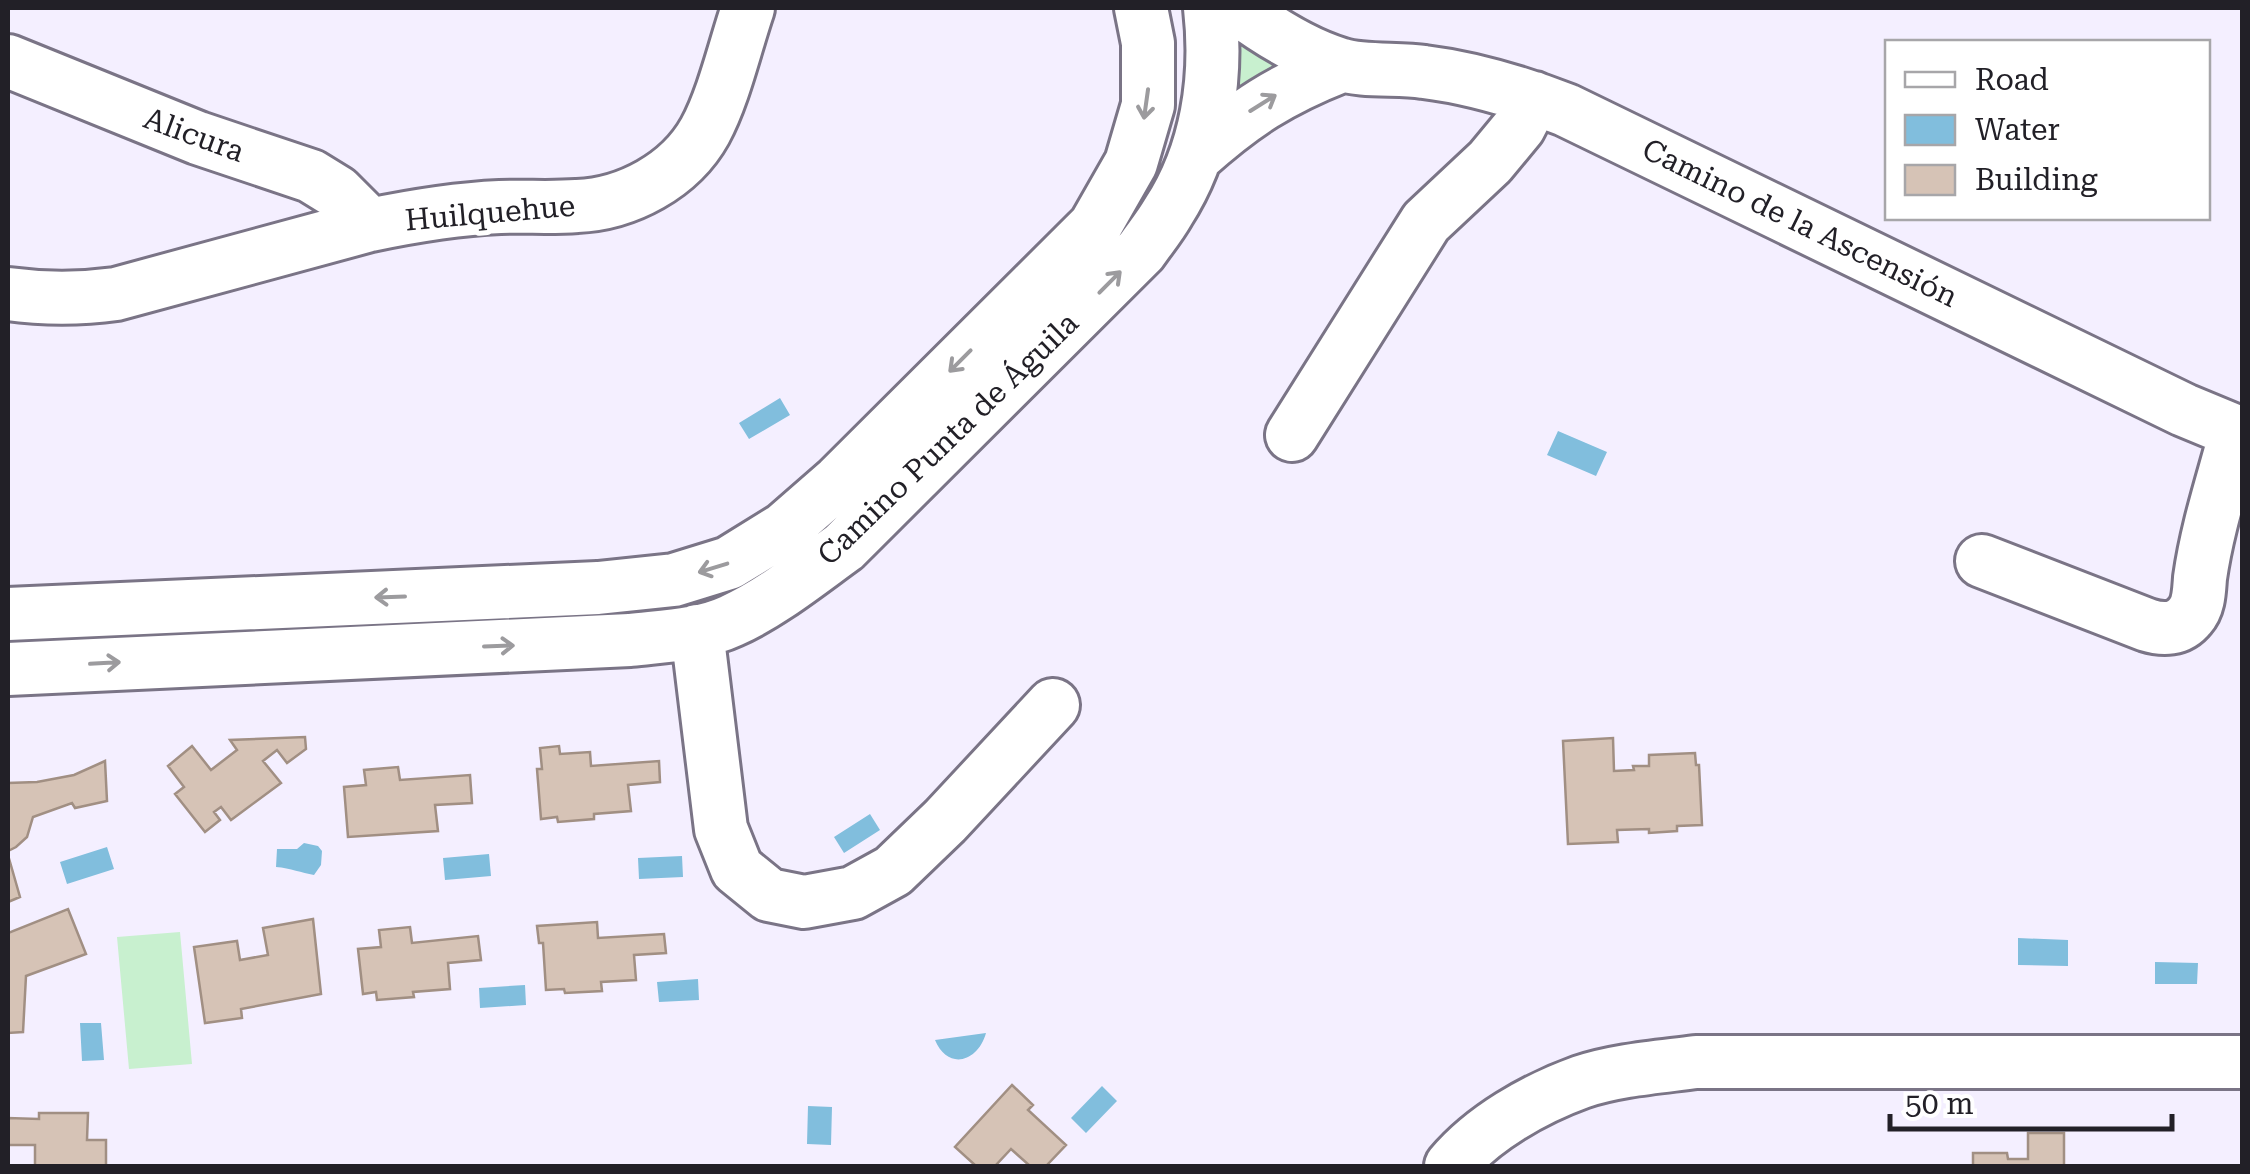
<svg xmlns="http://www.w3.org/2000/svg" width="2250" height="1174" font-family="'Roboto Serif',serif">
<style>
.green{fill:#c8f0cf}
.water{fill:#81bedd}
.building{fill:#d6c3b6;stroke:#a18f83;stroke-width:2.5}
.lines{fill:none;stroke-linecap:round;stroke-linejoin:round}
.minor-casing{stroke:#7a7486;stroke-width:58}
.minor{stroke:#fff;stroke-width:52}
.oneway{stroke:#9c9b9e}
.labels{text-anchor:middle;stroke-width:10;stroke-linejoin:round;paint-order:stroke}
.street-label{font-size:30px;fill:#222027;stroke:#fff}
</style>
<rect width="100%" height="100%" fill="#f4efff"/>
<path class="green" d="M1234,35l47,31 -42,25 -6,-3z
M180,932l12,132 -63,5 -12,-132z"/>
<path class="water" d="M780,398l10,17 -41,24 -10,-16z
M1558,431l49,21 -11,24 -49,-21z
M870,814l10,16 -36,23 -10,-16z
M304,843l14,3 4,5 -1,14 -7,10c-13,-2 -23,-7 -38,-8l1,-18h20z
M107,847l7,22 -47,15 -7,-22z
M489,854l2,22 -46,4 -2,-22z
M682,856l1,21 -44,2 -1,-21z
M2018,938l50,2v26l-50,-1z
M2155,962l43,1 -1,21h-42z
M698,979l1,21 -40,2 -2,-20z
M525,985l1,20 -46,3 -1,-20z
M80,1023h21l3,37 -22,1z
M986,1033c-8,29 -38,38 -51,7z
M1102,1086l15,15 -31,32 -15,-15z
M808,1106l24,1 -1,38 -24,-1z"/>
<path class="building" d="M305,737l1,12 -19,14 -10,-13 -14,11 18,22 -50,37 -10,-13 -7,5 6,8 -15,12 -30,-38 9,-7 -16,-21 24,-20 19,24 26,-20 -7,-10z
M1613,738l1,33 20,-1 -1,-4h16v-11l46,-2 1,12h3l3,60 -25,1v5l-28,2v-4l-32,1 1,12 -50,2 -5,-103z
M559,746l1,8 30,-2 1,14 68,-5 1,21 -32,3 3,26 -37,3v5l-36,3 -1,-5 -16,2 -4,-50h5l-2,-21z
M105,761l2,40 -32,7 -3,-5 -39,14 -6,20 -11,10 -8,4v-68l29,-1 37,-7z
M398,767l2,13 70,-5 2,28 -37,2 3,26 -90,6 -4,-50 22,-2 -2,-15z
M8,855l12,42 -12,5z
M68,909l18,45 -60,22 -3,56 -15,1v-100z
M313,919l8,75 -80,15 1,9 -37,5 -11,-76 43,-6 3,19 28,-5 -5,-27z
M597,922l1,16 66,-4 2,19 -32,2 2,25 -35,2 1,9 -37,2 -1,-4 -18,1 -3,-47h-4l-2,-17z
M410,927l2,16 66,-7 3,24 -33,3 2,26 -37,3 1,5 -37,3 -1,-8 -13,2 -5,-45 23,-2 -2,-17z
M1012,1085l21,20 -5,5 38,35 -20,21h-16l-19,-17 -16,17h-19l-21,-19z
M39,1113h49l-1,27h19v26h-71v-21h-27v-27l31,1z
M2028,1133h36v33h-91v-13h34l1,6h20z"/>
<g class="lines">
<g class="minor-casing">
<path id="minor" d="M1237,8c30,22 66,45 102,56 22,8 60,4 85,8 49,6 95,20 142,38l618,300 58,24
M8,61l190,77 113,38 26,16 33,33
M1195,157c49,-44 85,-67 146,-91
M8,294c37,5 71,5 108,0l254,-69c43,-9 86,-16 130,-18 25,-1 51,1 77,-1 50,-2 103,-30 128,-75 19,-35 30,-85 43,-123
M1292,435l134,-213 64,-60 29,-35 15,-29
M1982,561l165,64c16,5 32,5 43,-9 9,-10 9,-25 10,-38 7,-50 23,-97 36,-146
M8,614l590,-26 76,-8 55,-17 55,-34 55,-48 256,-255 36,-63 17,-58v-62l-7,-35
M697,631l24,198 16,40 32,26 35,7 49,-9 40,-22 52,-50 108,-116
M8,669l622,-29c33,-4 71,-5 101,-19 40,-18 77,-48 113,-74l297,-296c9,-13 19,-25 27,-39 39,-60 50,-134 42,-204
M1451,1166c32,-38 83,-67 130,-84 36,-12 77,-15 115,-20h546"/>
</g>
<use href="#minor" class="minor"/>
</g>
<defs><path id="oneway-shaft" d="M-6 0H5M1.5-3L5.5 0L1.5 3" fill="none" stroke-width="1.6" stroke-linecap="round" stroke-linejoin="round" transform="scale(2.5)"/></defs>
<g class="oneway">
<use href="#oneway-shaft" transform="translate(1263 103) rotate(-32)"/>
<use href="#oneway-shaft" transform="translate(1146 104) rotate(98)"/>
<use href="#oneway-shaft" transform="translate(1110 282) rotate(-45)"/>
<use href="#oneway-shaft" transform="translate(960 361) rotate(135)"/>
<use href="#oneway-shaft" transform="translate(713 568) rotate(163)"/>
<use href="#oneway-shaft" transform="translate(390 597) rotate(178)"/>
<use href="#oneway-shaft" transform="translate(499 646) rotate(-2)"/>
<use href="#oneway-shaft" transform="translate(105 663) rotate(-3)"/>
</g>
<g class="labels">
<g class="street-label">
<text transform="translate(194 135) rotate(20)" y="10">Alicura</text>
<text transform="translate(490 213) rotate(-5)" y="10">Huilquehue</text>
<text transform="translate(1800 223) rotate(26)" y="10">Camino de la Ascensión</text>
<text transform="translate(948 439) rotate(-44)" y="10">Camino Punta de Águila</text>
</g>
</g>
<rect width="2250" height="1174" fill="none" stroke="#222027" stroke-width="20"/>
<rect x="1885" y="40" width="325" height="180" fill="#ffffff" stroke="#a7a6a9" stroke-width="2.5"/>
<rect x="1905" y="72" width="50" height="15" fill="#ffffff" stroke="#a7a6a9" stroke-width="2.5"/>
<text x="1975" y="90" font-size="30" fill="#222027">Road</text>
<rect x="1905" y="115" width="50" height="30" fill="#81bedd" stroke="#a7a6a9" stroke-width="2.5"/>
<text x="1975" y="140" font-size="30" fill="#222027">Water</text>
<rect x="1905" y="165" width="50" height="30" fill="#d6c3b6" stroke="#a7a6a9" stroke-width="2.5"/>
<text x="1975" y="190" font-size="30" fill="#222027">Building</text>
<path d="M1890 1114v15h282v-15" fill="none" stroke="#222027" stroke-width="5"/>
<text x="1905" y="1114" font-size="30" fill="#222027" stroke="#ffffff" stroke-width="8" paint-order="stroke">50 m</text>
</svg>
